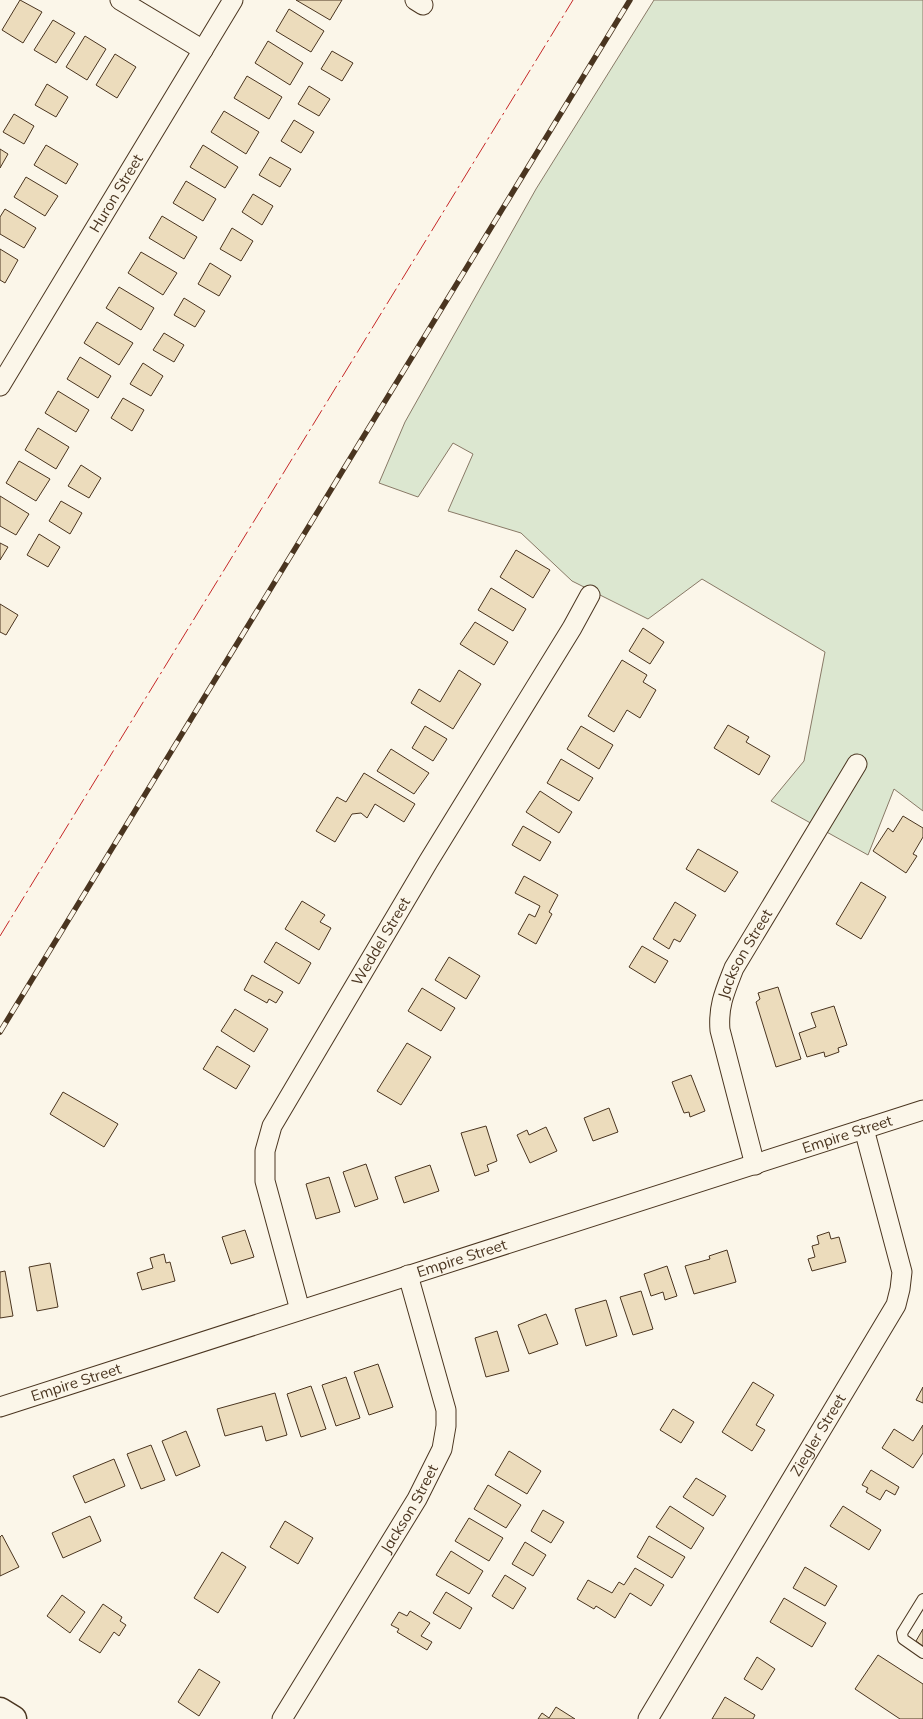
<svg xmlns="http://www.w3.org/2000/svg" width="923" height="1719" font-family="Mulish,sans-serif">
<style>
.green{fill:#dce7d0;stroke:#887966}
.building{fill:#ecdcbc;stroke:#4a3520}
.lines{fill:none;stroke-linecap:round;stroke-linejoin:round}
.service-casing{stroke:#4a3520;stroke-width:12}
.minor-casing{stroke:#4a3520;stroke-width:21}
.secondary-casing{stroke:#4a3520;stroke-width:29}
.service{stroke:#fbf6e9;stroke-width:10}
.minor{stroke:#fbf6e9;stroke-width:19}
.secondary{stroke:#fbf6e9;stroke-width:26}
.rail-casing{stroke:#4a3520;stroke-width:5.5}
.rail{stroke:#fbf6e9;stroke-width:4;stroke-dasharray:11;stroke-linecap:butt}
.power{stroke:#c62828;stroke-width:1;stroke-dasharray:18 4 2.5 4;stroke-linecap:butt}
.labels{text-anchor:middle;stroke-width:4;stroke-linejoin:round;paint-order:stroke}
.street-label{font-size:15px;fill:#4a3520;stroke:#fbf6e9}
</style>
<rect width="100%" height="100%" fill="#fbf6e9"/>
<path class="green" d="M654,0h269v811l-29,-22 -26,66 -97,-54 33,-40 21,-109 -123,-73 -54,40 -76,-38 -51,-48 -73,-22 25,-57 -20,-11 -35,54 -39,-14 26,-61 131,-233z"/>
<path class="building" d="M20,0l22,12 -19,31 -21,-13z
M296,0h46l-12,20z
M289,9l35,22 -13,21 -35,-21z
M53,20l22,13 -19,30 -22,-13z
M85,36l21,13 -19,31 -21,-13z
M268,41l35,22 -13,22 -35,-22z
M332,51l21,12 -11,18 -21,-12z
M115,54l21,13 -19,31 -21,-13z
M247,76l35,21 -13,22 -35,-21z
M47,84l21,13 -12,20 -21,-12z
M309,86l21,13 -11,17 -21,-12z
M224,111l35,21 -13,22 -35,-22z
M14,114l20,12 -10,18 -21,-12z
M294,120l20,12 -13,21 -20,-12z
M46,145l32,19 -12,20 -32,-19z
M203,145l35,22 -13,21 -35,-21z
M0,149l8,5 -8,14z
M270,157l21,12 -11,18 -21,-12z
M26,177l32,19 -13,20 -31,-19z
M186,181l30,18 -13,22 -30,-18z
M253,194l20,12 -11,19 -20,-13z
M5,209l31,19 -12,20 -24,-14v-17z
M162,216l35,21 -13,22 -35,-21z
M232,228l21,13 -12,20 -21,-12z
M0,249l18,11 -13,23 -5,-3z
M141,252l36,21 -14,22 -35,-22z
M210,263l21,13 -12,20 -21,-12z
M119,287l35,21 -13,22 -35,-22z
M184,298l21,13 -10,16 -21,-12z
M97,322l36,21 -14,22 -35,-22z
M164,333l20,12 -10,17 -21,-12z
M80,357l31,19 -13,22 -31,-19z
M143,363l20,13 -12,20 -21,-12z
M58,391l31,19 -13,22 -31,-19z
M123,398l21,12 -12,21 -21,-13z
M38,428l31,19 -13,22 -31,-19z
M19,461l31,18 -14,22 -30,-18z
M81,465l20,13 -12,20 -21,-12z
M0,496l29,18 -13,21 -16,-9z
M61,501l21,12 -12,21 -21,-13z
M39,534l21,13 -12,20 -21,-12z
M0,543l8,4 -8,13z
M516,550l34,20 -17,28 -33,-21z
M491,588l35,21 -13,22 -35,-21z
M0,604l18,11 -12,20 -6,-3z
M475,622l33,20 -14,23 -34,-21z
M643,628l21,14 -14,22 -21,-13z
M622,660l25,15 -4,7 13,8 -16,28 -13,-8 -13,22 -26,-16z
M459,670l22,14 -28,45 -42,-26 8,-14 21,13z
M728,725l21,12 -3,5 24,14 -11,19 -45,-27z
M425,726l22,13 -14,22 -21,-13z
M581,726l32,19 -14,24 -32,-20z
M391,749l38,24 -15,21 -37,-23z
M561,759l32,19 -14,23 -32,-18z
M364,773l51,31 -11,18 -29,-18 -8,14 -6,-5 -9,1 -17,28 -19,-11 21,-34 9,5z
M540,791l32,21 -13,21 -33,-21z
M903,816l20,12v9l-10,17 4,2 -11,17 -33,-22 15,-23 5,4z
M523,826l28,16 -11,19 -28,-16z
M698,849l40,23 -13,20 -39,-23z
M524,876l34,19 -9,17 3,2 -16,30 -18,-10 11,-20 6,3 5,-11 -25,-13z
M861,882l25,15 -25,42 -25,-15z
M302,901l23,14 -5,7 11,6 -12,22 -34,-21z
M675,902l21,13 -16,27 -6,-3 -5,10 -16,-10z
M276,942l35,21 -12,21 -35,-22z
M642,946l26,15 -13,22 -26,-16z
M449,957l31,19 -14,23 -31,-19z
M252,975l31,17 -7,11 -7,-4 -2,4 -23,-13z
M778,987l23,72 -25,8 -20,-65 4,-3 -2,-6z
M422,988l33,20 -14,23 -33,-20z
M834,1006l13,39 -9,3 1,4 -14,5 -1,-5 -17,5 -8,-24 17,-6 -5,-14z
M235,1009l33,20 -14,23 -33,-21z
M407,1043l24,14 -30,48 -24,-14z
M217,1046l33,20 -14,23 -33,-20z
M691,1075l14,36 -15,6 -1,-5 -5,1 -12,-31z
M63,1092l55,32 -14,23 -54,-33z
M609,1108l9,24 -25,9 -9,-23z
M486,1126l11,35 -10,4 2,6 -14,5 -14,-43z
M546,1127l11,24 -27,12 -13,-28 10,-5 2,5z
M366,1164l12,35 -23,8 -12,-35z
M430,1165l9,26 -35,12 -9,-26z
M329,1177l11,35 -24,7 -10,-35z
M245,1230l9,27 -23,7 -9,-27z
M829,1232l2,7 8,-2 7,25 -34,9 -4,-12 7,-2 -3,-11 7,-2 -2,-8z
M727,1250l9,32 -42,12 -9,-28 25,-7 -1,-3z
M164,1254l2,9 4,-1 5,19 -33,9 -5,-17 16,-5 -3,-10z
M50,1263l8,44 -21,4 -8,-44z
M667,1266l10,30 -12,4 -2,-8 -12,4 -7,-22z
M5,1271l8,45 -13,2v-46z
M641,1291l12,38 -20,6 -13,-38z
M606,1300l11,36 -31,10 -11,-37z
M546,1314l12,30 -29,10 -11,-29z
M497,1331l12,40 -23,6 -11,-39z
M378,1364l15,43 -24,8 -15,-43z
M346,1377l14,41 -24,8 -14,-41z
M753,1382l21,13 -18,30 9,5 -13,21 -30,-19z
M311,1386l15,43 -25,8 -14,-43z
M923,1387v16l-7,-3z
M275,1393l12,42 -21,6 -4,-15 -37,10 -8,-27z
M673,1409l21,13 -13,21 -21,-13z
M923,1425v28l-10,15 -31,-20 12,-19 19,12z
M186,1431l14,35 -24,10 -14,-35z
M151,1445l14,35 -24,9 -14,-35z
M509,1451l32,20 -14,23 -32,-19z
M114,1459l11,27 -40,17 -12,-27z
M871,1470l28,17 -4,8 -9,-5 -6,10 -14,-8 2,-4 -6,-3z
M696,1478l30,18 -13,20 -30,-19z
M488,1485l33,20 -15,23 -32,-19z
M670,1506l34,22 -13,21 -35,-22z
M843,1506l38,24 -12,20 -39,-24z
M543,1510l21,12 -13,21 -20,-12z
M90,1516l11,25 -38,17 -11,-25z
M469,1518l34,20 -14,23 -34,-20z
M285,1521l28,17 -15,26 -28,-17z
M2,1535l17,32 -19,9v-39z
M649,1536l36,21 -13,21 -35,-21z
M525,1542l21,13 -13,21 -21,-12z
M451,1551l32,20 -14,23 -33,-19z
M222,1552l24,15 -28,46 -24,-15z
M805,1567l32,19 -12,20 -32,-18z
M635,1568l29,17 -13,21 -21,-13 -15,25 -19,-12 -2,3 -17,-10 11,-19 24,13 7,-11 5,3z
M505,1575l21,13 -13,21 -21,-13z
M446,1592l26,16 -12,21 -27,-16z
M62,1595l23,17 -15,21 -23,-17z
M784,1598l42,25 -14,24 -42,-25z
M103,1604l19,13 -2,4 6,4 -7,11 -5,-4 -14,21 -21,-13z
M410,1611l20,12 -9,13 11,6 -5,8 -30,-18 2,-3 -8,-4 8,-13 8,4z
M923,1629v17l-7,-5z
M878,1655l45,29v35h-23l-45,-30z
M757,1657l18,12 -13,21 -18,-11z
M199,1669l21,13 -21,34 -21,-14z
M725,1697l30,18 -2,4h-41z
M556,1707l19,12h-37l4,-6 7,5z"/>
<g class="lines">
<g class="service-casing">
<path id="service" d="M923,1599l-21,34 1,6 20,14"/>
</g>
<g class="minor-casing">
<g id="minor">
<path d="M120,0l83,50"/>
<path d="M415,0l8,5"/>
<path id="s1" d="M0,386l233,-386"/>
<path id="s2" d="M755,1165l-35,-135c-2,-24 5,-39 14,-62l123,-204"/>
<path id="s3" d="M300,1310l-35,-129v-30l7,-25 156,-264 144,-234 18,-33"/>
<path id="s4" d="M0,1407l923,-297"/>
<path id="s5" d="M282,1719l135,-220 25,-50 4,-23v-16l-38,-135"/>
<path id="s6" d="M648,1719l248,-414 4,-16 2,-17 -38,-143"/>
</g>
</g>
<g class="secondary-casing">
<path id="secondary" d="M0,1711l13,8"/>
</g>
<use href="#service" class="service"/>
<use href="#minor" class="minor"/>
<use href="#secondary" class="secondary"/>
<g class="rail-casing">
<path id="rail" d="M0,1032l630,-1032"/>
</g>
<use href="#rail" class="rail"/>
<path class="power" d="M0,936l573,-936"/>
</g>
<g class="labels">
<g class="street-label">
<text dy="5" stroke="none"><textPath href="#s1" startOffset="225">Huron Street</textPath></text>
<text dy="5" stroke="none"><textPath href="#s3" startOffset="404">Weddel Street</textPath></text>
<text dy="5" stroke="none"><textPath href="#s2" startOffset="221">Jackson Street</textPath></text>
<text dy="5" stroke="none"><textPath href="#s4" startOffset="890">Empire Street</textPath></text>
<text dy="5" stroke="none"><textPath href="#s4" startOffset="485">Empire Street</textPath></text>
<text dy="5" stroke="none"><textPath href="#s4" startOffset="80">Empire Street</textPath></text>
<text dy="5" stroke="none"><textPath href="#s6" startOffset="331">Ziegler Street</textPath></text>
<text dy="5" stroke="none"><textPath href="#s5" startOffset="246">Jackson Street</textPath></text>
</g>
</g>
</svg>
